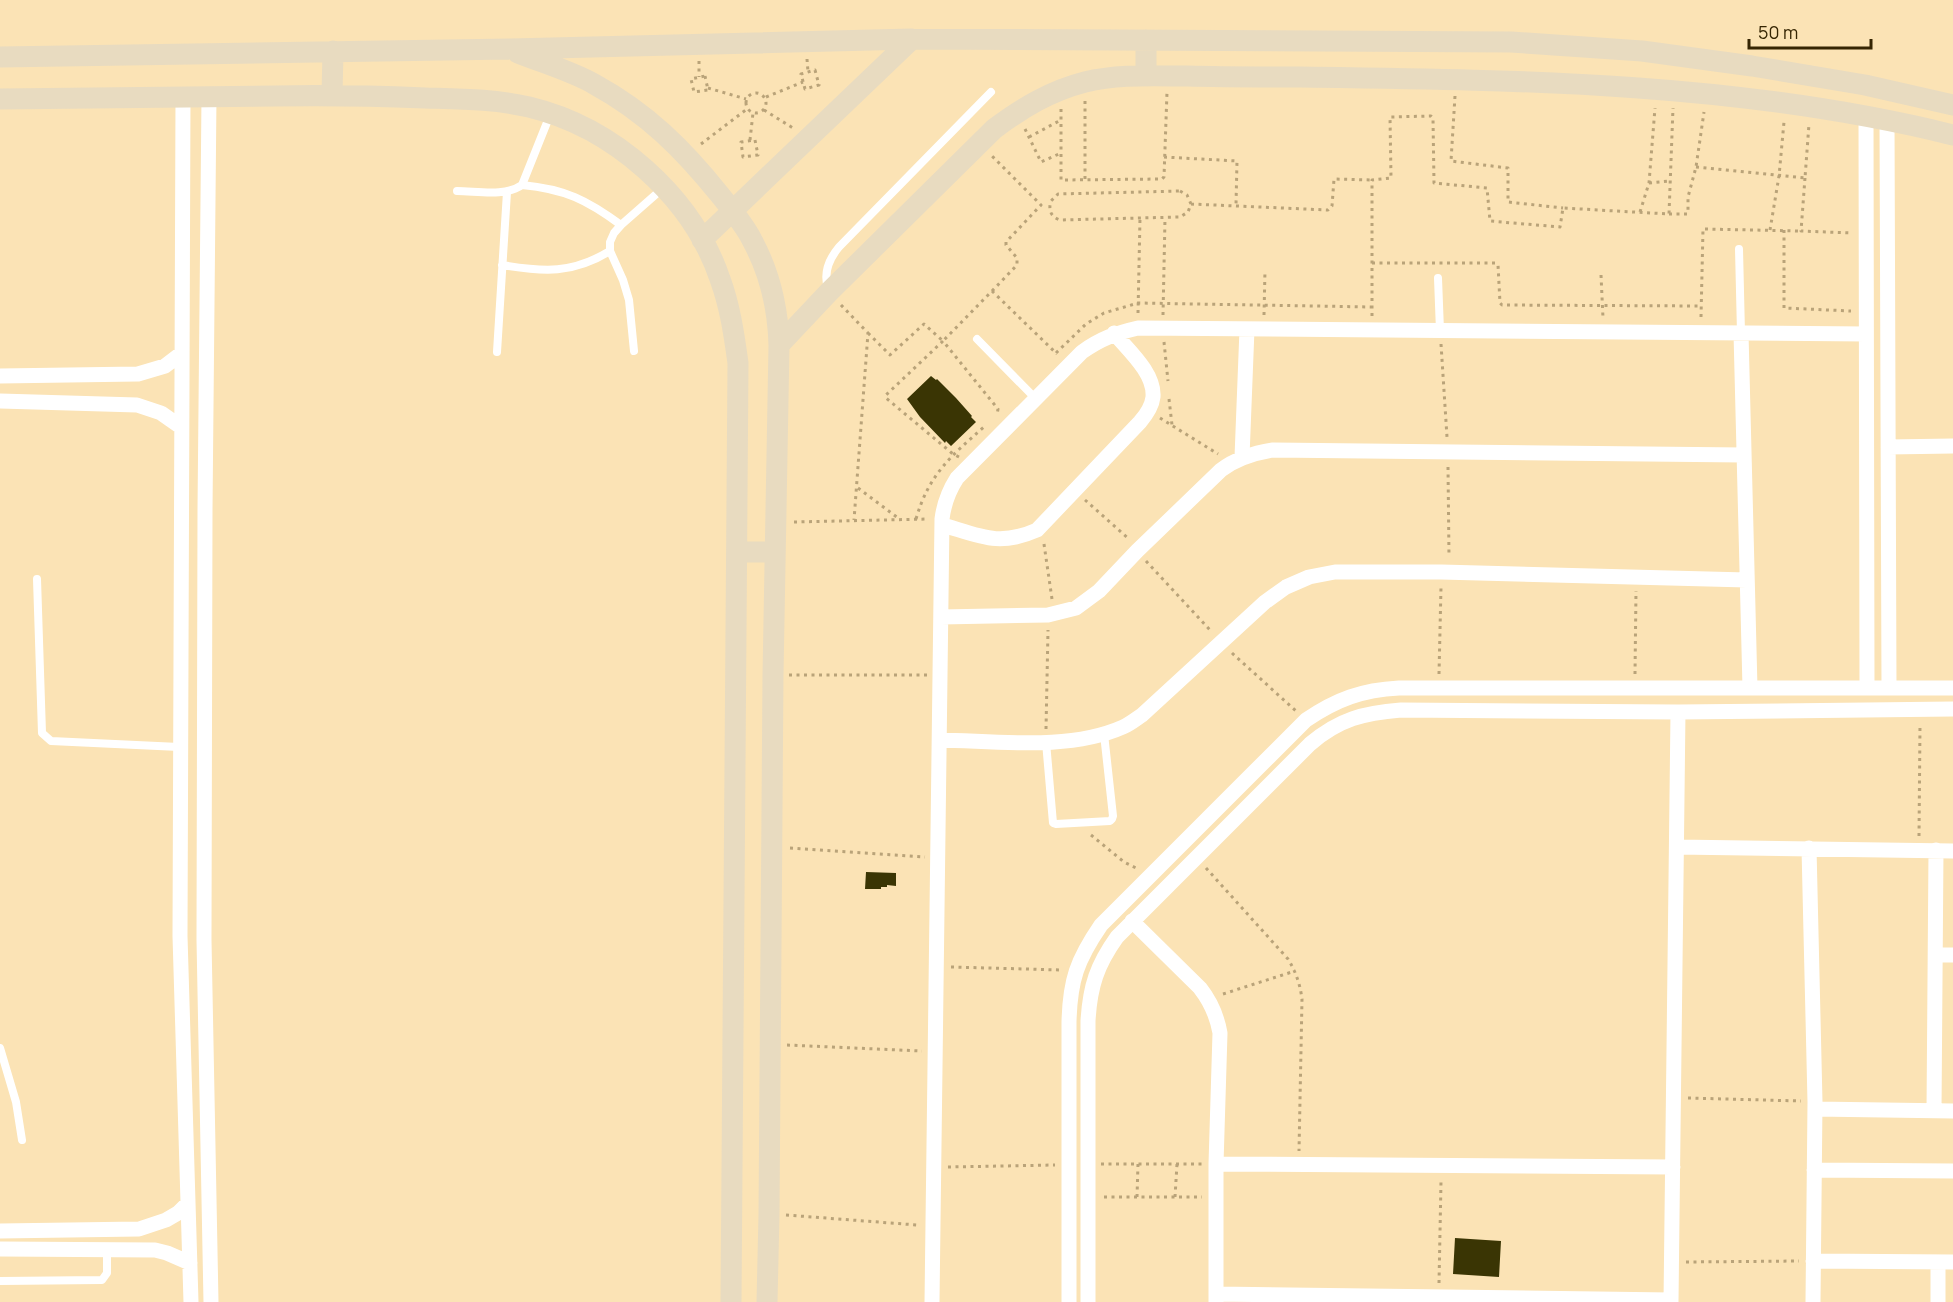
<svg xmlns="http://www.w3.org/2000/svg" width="1953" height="1302" font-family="Manrope,sans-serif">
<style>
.building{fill:#3a3504}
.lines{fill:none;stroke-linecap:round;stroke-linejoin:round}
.path{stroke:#b9a379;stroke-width:3;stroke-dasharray:3 4.5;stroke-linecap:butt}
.lane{stroke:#fff;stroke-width:8}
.street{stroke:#fff;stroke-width:15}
.secondary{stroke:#e8dbc0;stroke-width:21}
</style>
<rect width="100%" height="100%" fill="#fbe3b5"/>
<path class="building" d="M931,376l5,4 1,-1 19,19 16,18 -1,1 5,5 -25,24 -5,-5 -1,2 -25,-26 -13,-18z
M866,872l30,1v13l-9,-1v2h-6v2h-16z
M1455,1238l46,3 -2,36 -46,-3z"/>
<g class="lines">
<path class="path" d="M807,59l1,13
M699,61v16
M815,70l4,15 -14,4 -4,-15z
M705,76l3,14 -14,2 -3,-13z
M708,88l38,11
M746 103a10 10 0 1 1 20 0a10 10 0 1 1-20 0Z
M1455,96l-4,65 57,7v34l55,6
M766,97l37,-15
M1085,101v79
M1061,109v71l101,-1 2,-2 3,-85
M764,110l29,18
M1025,129l16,33 20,-9
M1029,137l32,-17
M750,140l3,-27
M755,140l3,15 -15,2 -2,-15z
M701,144l46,-35
M1164,157l73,4 -1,44
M1696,167l109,11 4,-54
M1805,178l-4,53 51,2
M1649,183l21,-2
M1180,191l7,4 4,9 -3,8 -8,5 -120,3c-9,-3 -12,-10 -9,-19l7,-7z
M1191,204l137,6 4,-4 2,-27 38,1
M1640,212l9,-29 6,-75
M1669,214h18l1,-3v-14l8,-30 8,-55
M1770,230l9,-54 5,-54
M1784,230v78l67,3
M1372,263h123l3,2 2,38 2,2 199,1
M1601,275l2,43
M992,291l25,-26v-7l-11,-13v-3l35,-37 -49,-49
M841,305l27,28 -14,187
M1138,313l2,-95
M1163,315l2,-97
M1264,315l1,-45
M1372,316v-136l19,-2 -1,-61 41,-1 2,2 1,65 53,5 3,33 70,6 3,-19 106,6 4,-106
M1701,317l2,-88 98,2
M868,333l22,22 34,-31 19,17 49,-50 65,63
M1164,342l4,39
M1441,344l6,93
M1056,353l30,-29 18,-11 34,-10 234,4
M1169,399l3,26
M1160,418l58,36
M959,457l-6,-3 -67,-56v-3l57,-54 55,68 -1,6
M1448,467l1,90
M858,488l40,30
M1085,500l44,39
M916,519c13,-45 35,-63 69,-93
M794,522l134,-3
M1044,544l8,55
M1146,561l65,70
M1232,653l64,58
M1439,674l2,-87
M1635,674l1,-83
M789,675h138
M1046,729l2,-99
M1091,835l33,27 12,6
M1919,836l1,-111
M790,848l135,9
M1206,868l82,91c8,13 12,25 14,40l-3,152
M951,967l111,3
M1223,994l72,-23
M787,1045l135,6
M1688,1098l113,3
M1101,1164h101
M948,1167l107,-2
M1104,1197h98
M1137,1197l1,-33
M1175,1197l2,-33
M786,1215l131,10
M1686,1262l113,-1
M1439,1283l2,-102"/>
<path class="lane" d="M522,185c43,4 65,15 99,40
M457,191c20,0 48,6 65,-6l28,-70
M1739,249l2,84
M502,265c42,7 70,9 108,-14
M1438,278l2,53
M828,288c-5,-16 1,-29 11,-41l152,-155
M977,339l59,60
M634,351l-5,-51 -6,-20 -13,-29v-9l4,-9 7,-8 41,-36
M497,352l10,-160
M37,579l5,154 9,8 128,6
M1046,742l7,81 3,1 54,-3 2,-2 1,-3 -9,-82
M0,1048l16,54 6,38
M0,1281l102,-1 5,-7v-23"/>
<path class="street" d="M183,97l-3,839 11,366
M209,97l-4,413 -1,430 7,362
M1866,115l1,572
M1887,120l2,567
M1741,333l9,355
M0,376l138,-2 27,-8 17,-13
M0,401l137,4 24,8 20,14
M1888,447l65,-1
M1242,457l5,-128
M943,525c37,11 56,22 94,5l103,-108c6,-7 12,-16 13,-25 2,-24 -25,-47 -39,-64
M941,617l107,-2 28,-7 23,-17 38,-40 84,-81c16,-12 33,-17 52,-20l471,5
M940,740c57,1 129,11 183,-13 7,-3 13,-8 19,-12l123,-113 21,-15 23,-10 26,-5h106l306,8
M1677,847l276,4
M1809,848l6,254 -2,200
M1132,921l68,67c11,14 17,28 20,45l-4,131v138
M1936,955h17
M1815,1109l138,2
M1934,1111l2,-261
M1216,1164l457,3
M1814,1170l139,1
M0,1231l139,-2 27,-9 12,-7 10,-10
M0,1249l155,1 12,3 23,10
M1813,1261l140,1
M1938,1262v40
M1216,1294l455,6
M932,1302l10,-783c2,-16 6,-27 15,-41l125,-126c18,-13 34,-19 56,-24l728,6
M1069,1302v-280c1,-42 8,-62 32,-97l205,-205c31,-21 56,-30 93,-32h554
M1088,1302v-281c2,-35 9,-56 29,-84l193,-193c29,-25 54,-31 91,-34l277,2 275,-3
M1671,1302l7,-590"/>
<path class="secondary" d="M518,53c25,10 53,18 76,31 53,29 89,65 126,111 11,14 24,29 32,45 18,33 26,68 27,105l-6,330 -4,539 -2,88
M0,57l511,-8 401,-10 599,3 131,9 110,15 113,19 88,20
M1146,76v-36
M332,95l1,-44
M0,99c92,-1 184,-2 276,-3 50,-1 99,0 149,2 35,1 70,1 104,9 84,20 163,89 191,172 10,27 14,55 18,84l-7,939
M702,240l210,-201
M779,345l50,-53 165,-163c28,-21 56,-38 91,-47 33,-8 68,-6 102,-6 38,1 75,1 113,1 218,3 440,5 653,58
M738,552h36"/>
</g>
<path d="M1749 39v9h122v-9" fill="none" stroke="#352503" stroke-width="3"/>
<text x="1758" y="39" font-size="18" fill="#352503" stroke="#fbe3b5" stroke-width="4.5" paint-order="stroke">50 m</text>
</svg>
